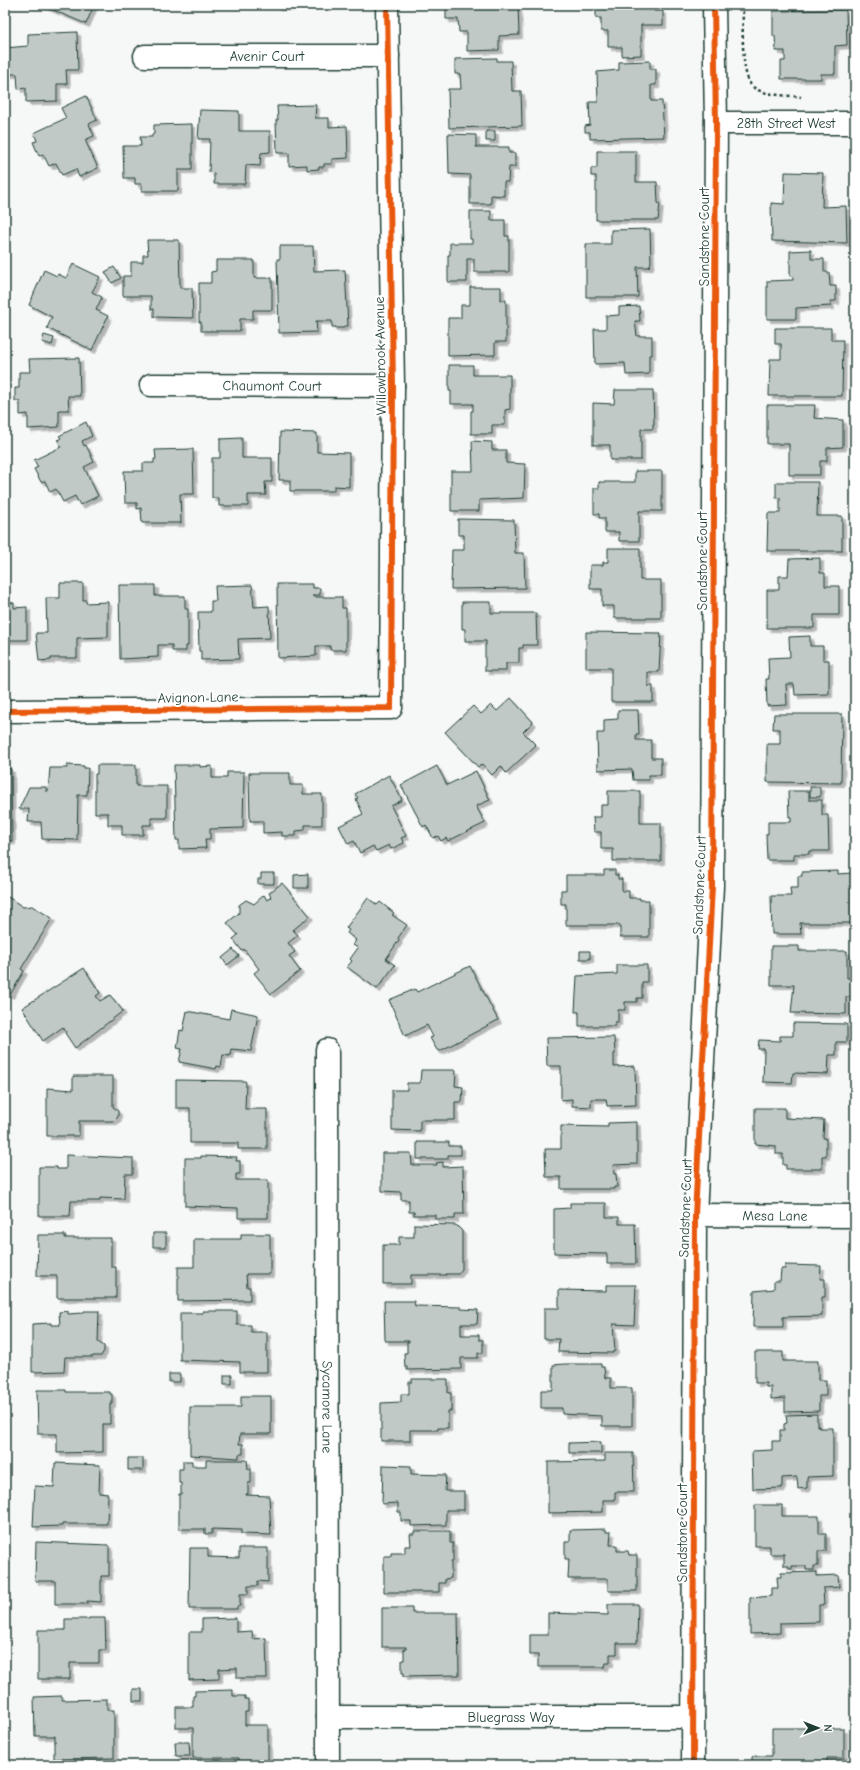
<svg xmlns="http://www.w3.org/2000/svg" width="860" height="1770" font-family="'Comic Neue',sans-serif">
<style>
.building{fill:#c0c9c6;stroke:#1f3d34;filter:url(#shadow)}
.lines{fill:none;stroke-linecap:round;stroke-linejoin:round}
.minor-casing{stroke:#1f3d34;stroke-width:25}
.path{stroke:#1f3d34;stroke-width:2.5;stroke-dasharray:3 3;stroke-linecap:butt}
.minor{stroke:#fff;stroke-width:22}
.cycleway-casing{stroke:#fff;stroke-width:8}
.cycleway{stroke:#e8590c;stroke-width:6}
.labels{text-anchor:middle;stroke-width:4;stroke-linejoin:round;paint-order:stroke}
.street-label{font-size:14px;fill:#1f3d34;stroke:#fff}
</style>
<defs>
<filter id="shadow"><feDropShadow dx="3.5" dy="3.5" stdDeviation="0" flood-color="#0004"/></filter>
</defs>
<rect width="100%" height="100%" fill="#f6f7f7"/>
<filter id="ink" filterUnits="userSpaceOnUse"><feTurbulence type="fractalNoise" baseFrequency=".025" numOctaves="2"/><feDisplacementMap in="SourceGraphic" scale="8" xChannelSelector="R" yChannelSelector="G"/><feConvolveMatrix kernelMatrix="1 2 1 2 8 2 1 2 1" color-interpolation-filters="sRGB"/></filter>
<g filter="url(#ink)">
<path class="building" d="M41,5h53l-8,19z
M276,5h38h-12v2h-26z
M446,5h72l1,30 -20,1v14l-32,1v-19h-8l-1,-13h-12z
M596,5h58v6h9v14h-22v30l-19,1v-9h-14v-16h-7v-13h-5z
M846,10l1,35 -12,1v28h-14v5h-40v-18h4v-10h-9l-1,-15h-2v-25z
M77,32l1,38h-12l1,14h-10v17l-31,1v-14l-8,1 -1,-15h-12v-26l23,-2v-12z
M497,58v3h14l1,30h9l1,35 -73,2 -1,-39h13l-1,-15h-5v-15z
M650,61v8h6v16h-5v16h11l2,36 -74,2v-7h-5v-6l5,-1 -1,-23h9l-1,-30 22,-2v-8z
M86,96l11,24 -8,4 5,12 -9,4 13,28 -19,9 -3,-8 -14,6 -6,-12 -7,3 -6,-12 -4,2 -6,-14 4,-1 -3,-8 32,-15 -5,-10z
M316,105l-1,13h14v9l18,-1 1,32 -16,1v5h-8v3h-5v2l-12,1v-5l-18,1v-13h-12l-1,-33h2l-1,-14z
M200,110l39,1v20h31v21l-9,1 -1,13 -14,-1 -1,19h-31v-11l-5,-1 1,-33h-12z
M192,124v46h-14v21h-36v-7h-7v-6h-11l-1,-32h18l-1,-9h12v-3h2v-9z
M486,131h9v10h-9z
M448,134l28,1v12h33v6h6v14h-6l-1,15h-4v14l-13,-1v9h-21v-29l-21,-1z
M597,151h39v31h21l1,21 2,1 -2,16h-62v-44h-5v-8h6z
M785,172l38,1 -1,34 24,-1 1,37 -75,-2 -1,-38 13,1z
M470,211h21v9h14v16h4v36h-35v-13h-7v23h-19v-27h2v-12h22v-4h-2z
M650,229l1,33 -2,5h-12l1,30h-52v-53h25v-14z
M147,240h32l1,48h12l1,30 -39,-1v-8h-3v-13h-28v-20h8v-14h12v-7h5z
M280,246h33l1,25 31,-1 3,56h-4v2h-8v-1h-4v-6h-16l1,11 -38,1 -2,-74h3z
M811,250v9h13v13h5l1,14h6v15h-6l1,5 -35,2v11h-29v-38l26,-1v-3l-3,-1v-25z
M216,260h38v18h18v32h-19v9h-13v12h-39v-9h-2v-39h12v-11l5,-1z
M73,264l27,13 -8,15 10,5 -6,13 12,6 -16,34 -45,-22 5,-11 -23,-12 15,-35 13,6 1,-2 8,4z
M114,267l7,11 -9,5 -7,-11z
M470,287h31v13h5v42h-11v13l-47,1v-38h13v-13h9z
M639,306l1,15h-5l2,15h15v19h-3v19l-23,1 -1,-12 -30,1 -1,-35h12v-13l13,-1v-8z
M775,328h56v12h12l-1,56h-73l1,-37h11v-15h-6z
M44,335l10,3 -2,7 -10,-3z
M79,358l1,38h-12l1,14h-10v17l-31,2v-15l-8,1v-14h-5v-13h4v-16h11l-1,-13z
M449,365h24v10h37v34l-5,1v15h-13v9h-21v-23h2v-7h-22v-13h-2z
M615,390h38l1,34h-1v5h-12v31h-31v-15h-17v-42l21,1z
M767,405h48l-1,13 29,2v27l-16,1v13h-7v14h-31v-31h-22z
M86,422l6,14 -10,5 2,5 2,-1 8,17 -10,5 14,29 -18,9 -5,-9 -12,6 -7,-13 -6,3 -5,-11 -4,1 -7,-13 4,-2 -4,-7 27,-13 -3,-7 3,-2 -2,-2z
M280,432l37,1v19l32,1v34l-15,-1v5h-44v-11h-11z
M242,438v20h30v24h-7l1,13h-18v11h-29v-8h-7v-40h8v-19z
M472,441l20,1v8h14v13l19,1 -1,34 -45,2v11h-28v-40h22z
M193,449l1,45h-14l1,29h-39l-1,-15 -4,1v-6h-12l-1,-32h19v-8h11v-4h2l-1,-9z
M635,471h27v40h-23v30h-20v-9h-14v-14h-6v-4h-5v-26h5v-6h36z
M776,482h42l-1,34h25v35h-75l1,-38h12v-15h-4z
M458,519l56,1 1,33h9l1,35 -74,1 1,-39h12v-15h-6z
M608,548h32v32h21v38h-47v-12h-12v-17h-12v-24h13v-3h5z
M820,558v15h5v13h14v29h-25v13h-47v-38h12v-14h9l1,-17z
M60,583h23v17h3v3l22,-1v35l-31,1v20h-26v2l-12,1 -3,-28h11l-1,-35h14z
M277,584h36v4h7v7h-7v2h29v11h4v42h-16v-4h-14v10l-38,2z
M119,585h36v11h30v13h3v37h-2v5h-14v-6h-14v12l-38,2z
M252,585l2,22 15,-1 1,32 -32,1 1,20 -38,1v-9h-2l-1,-39h13v-11h5l-1,-15z
M5,596v6l9,1v5l13,-1v33h-22z
M462,602h29v11h45l1,32h-14v3h-4v15h-13v8h-21v-26h1v-4h-21v-12h-3z
M586,632l75,1 -2,39h-11v14h5v16h-42v-34h-25z
M810,636v10h13v14h6v34l-34,1 -1,-11h-8l1,21 -20,1 -1,-27h3l-1,-21 22,-1 -1,-20z
M511,698l22,24 -10,10 13,13 -30,28 -5,-7 -9,9 -10,-11 -4,3 -33,-35 28,-26 8,8 10,-9 6,6z
M618,710h20l1,24h-3v6h15v18h10v17h-12v5h-16l-1,-11 -34,1 -1,-37h7v-13l14,-1z
M774,714h68l-1,69 -74,-1v-38h13v-15h-7z
M67,765l17,1v2h4l-1,27h-9l-1,45 -35,-1 -1,-17h-13l1,-13h-10l10,-22h17v4h2l2,-23h17z
M97,765h39v21h31v32h-16v7h-8v10h-21v-10h-14v-12h-13v-39h2z
M174,765h26v2l12,-1v12h15v-6h17l-1,56 -33,1v10h-5l1,9 -27,1v-9h-3z
M437,766l10,19 29,-14 14,29 -14,6 9,17 -37,18 -2,-3 -5,3 -3,-5 -5,2 -7,-13 -3,2 -22,-42z
M5,767l6,2 1,72h-7z
M249,773h41v12h13v9h19v31h-17v5l-9,1v5h-14v-4l-19,1v-12h-13z
M389,775l13,25 -11,6 15,30 -5,2 3,5 -13,6 -2,-4 -13,6 -3,-5 -13,7 -6,-12 -6,3 -9,-18 24,-12 -7,-15 2,-1 -3,-4z
M810,787h10v10h-10z
M608,791h32v32h21v38h-48v-12h-12v-17h-7l-1,-15h8v-12h7z
M788,791h21v9h13v15h6l1,36h-20v3h-15v6h-27l-1,-26h2v-12h23v-5h-2z
M604,870h11v5h3v4h4v12h7v7h11v2h9v37h-29v-12h-54v-21h-5v-14h5v-15h38z
M838,871v3l14,-1v50h-52l1,11h-29l-1,-38h20l-1,-8h8v-12h4v-4z
M261,873h13v11h-16v-5h3z
M308,874v14h-14v-13z
M282,883l28,33 -17,14 5,5 -10,8 7,9 -6,4 11,15 -29,23 -17,-21 5,-4 -15,-20 -2,2 -9,-12 5,-4 -11,-12 12,-10v-8l7,-5 8,4 10,-9 3,5 4,-3 -2,-4z
M5,895l18,12 9,-1 20,12 -31,51 3,2 -14,24 -5,-3z
M368,898l9,7 3,-3 14,11 -2,2 15,10 -9,13 1,2 -13,19 9,6 -18,24 -30,-22 5,-6 -2,-2 8,-11 -5,-3 3,-5 -9,-7 2,-3 -3,-2z
M771,946h28v5h48v27h8v19h-9v17l-55,-1 3,-28h-23z
M233,949l6,7 -12,9 -5,-7z
M580,951h10v8h-10z
M617,965h30v17h-5v16h-5v4h-12v8h-7v12h-3v4h-36v-14h-4l2,-36 40,-2z
M470,966l28,54 -58,31 -3,-1 -7,-12 3,-1 -6,-12 -22,11 -16,-36 26,-11 2,3z
M84,968l16,25 -4,3 4,5 10,-6 13,16 -48,37 -10,-15 1,-1 -3,-5 -20,14 -21,-33z
M231,1009l27,6 -7,36 -20,-2 -1,7 -7,-1 -2,12 -4,-1 -1,3 -37,-7 3,-13 -5,-1 3,-18 3,1 4,-20 42,8z
M793,1023l54,1v18h-11v13h-7l-1,19 -35,-1 -1,10 -29,-1 1,-33h-6l1,-9 21,1v-5h13z
M614,1037l1,17h-1v13l21,-1 1,39 -29,1 -1,-7h-15v8l-19,-1v-7l-11,1v-34h-14l-1,-28z
M421,1070h35l-1,16 8,1 -1,15h-7v18h-35v11l-28,-1v-40h15v-7h13z
M73,1076h40v31l5,4v6l-4,4h-35v15h-32v-48l26,2z
M176,1080l69,1 1,1 -1,27h22v40h-29v-6h-48v-35h-14z
M755,1108h30v10l39,2 -1,18h3v18h-4v13h-36v-4h-3v-11h-7v-8l-21,-2z
M637,1122v42l-24,1 1,9h2l1,13h-3v2h-53v-12h-15l-1,-28h16v-23l47,1v-4z
M417,1142h32v4h12v9h-13v4h-31z
M382,1153h29l1,12h25l-1,-2 7,-1v5l20,-1 1,48h-9v5h-20v-4h-21v-3h-5v-12h-8v-8l-19,-1z
M66,1155l67,3v16h-8l-1,25 -24,-1v3h-29l-1,15h-31v-49h18v2h9z
M201,1156l36,1 -1,4h4v13h-4v6h32v38h-30v-10l-53,-2v-48h16z
M570,1203h36v14h13v7h16l1,40h-29v-10l-53,-1v-44l16,-1z
M414,1224l42,1 6,6v38l-4,5h-12v1h-35v9h-28v-39h16v-8h15z
M153,1233h13v14h-13z
M241,1234h29v40h-24l1,13h3v13l-72,1v-34h16v-28h47z
M38,1235h27v3h46v29h5v31h-59v-22h-20z
M785,1265l36,1 -1,13h5v18h-3v19l-39,1v10h-30l1,-36 20,-2v-8h6l1,-12h4z
M606,1285h30l-2,40 -21,-1 2,27h-2v2l-55,-1 1,-13h-15v-31h15v-18l47,1z
M384,1301h30l1,5 46,1v2l17,1 -1,14h-16v11h18v5h4v13h-5v5h-17v11l-54,1v-3h-2l-1,-14h3v-11h2v-1h-24z
M68,1311v3l15,-1 1,-2h15l-1,31 6,4v5l-3,5h-8v1h-28l-1,14 -32,1v-48l19,-1v2h9l-1,-13z
M203,1311h34v14h14v7h16v40h-27v-10l-60,-2v-47h23z
M755,1352h28v9h35v19h8v16h-7v15l-34,1v-14l-14,1v-12h-5v-4h-11z
M565,1364h36v3h3l1,11h6v10h21v38h-30v-10l-40,-2v-6h-21v-18h12v-25z
M169,1374h11v8h-11z
M224,1375h8v9h-8z
M412,1379h36v14h3v18h-3v17h-10v2h-28v11h-29v-38l20,-1v-8h8v-12h3z
M37,1390h29v2h44v2h2v10h-2v20h-7v28l-46,1v-19h-19z
M241,1396h30v38h-31l-1,10h4v10h-4v4l-49,-3v-48h51z
M817,1414v12h2v2h14v48l-26,1v11l-9,1 -1,-12 -15,1v10l-29,1 -1,-38 20,-1v-9h8v-11h4v-6l3,-1 -1,-8z
M601,1442v11h-32v-10z
M605,1453h28l1,39h-19v8h-12v12l-55,1v-51l57,-1z
M128,1458h15v12h-15z
M206,1460h41l1,9h3v14h-3v11h-2v1l23,1 2,39 -30,-1v-4l-29,-1v5h-7v-5h-26v-35h2v-11h-2v-14h4v-8h9v5h14z
M55,1463l45,2 -1,28 9,1 -1,30h-45v2l-29,1 2,-41 19,1z
M383,1465l28,1v8l35,1 -1,16h19v19h-18v15l-35,1v-5h-10v-9h-3v-9l-16,1z
M755,1505h27v11h37v18h7v17h-8v15h-4v4h-8v-4h-14v3h-3v-3h-5v-12h-14v-8h-15z
M606,1529v3h5l-1,13h7v6h11l1,4h8v36h-29v-12h-40l1,-20h-4v-17h5v-12z
M414,1531h36v12h3v18h-2v17l-6,1v4h-6v9h-55v-36h7v-3h14v-7h6l-1,-12h4z
M36,1542l73,3v31h-8v26l-14,-1v3h-32v-23h-20z
M190,1548h18v9l31,1v-10h29v34l-10,-1v5h-10v8h-8v12h-3v3h-48z
M817,1572v4l21,-1 1,12 -16,1 1,17h-5v17l-39,1v10l-30,1v-36l22,-2v-8h6l-1,-11h4v-4z
M608,1604h30l-1,39h-20v11h-7v9h-4l-1,4h-67v-12h-8v-20h18v-22l60,2z
M382,1608h30v5h46l1,62 -55,1v-3h-2v-13h2v-11h2v-2h-24z
M89,1618h16l1,32h-7v13h-29v16h-32v-49h27v-11h24z
M236,1618v14l16,-1 1,8 13,-1 1,40h-30v-10l-18,1v10l-30,1v-48h13v-13z
M133,1689h9v12h-9z
M233,1690v6h12v3h3v13h-3v13h23v39h-29v-6h-46v-30h-17v-21h17v-11h2v-5z
M62,1696v4l45,-1v11h7v48l-60,1v-17h1v-6h-20l-1,-39z
M772,1728h72v30h-17v7h-75v-9h20z
M175,1742h14l1,14h-14z"/>
<g class="lines">
<g class="minor-casing">
<g id="minor">
<path id="s1" d="M145,56h243"/>
<path id="s2" d="M716,123h139"/>
<path id="s3" d="M151,385l242,1"/>
<path d="M5,711l386,-3 2,-322 -6,-381"/>
<path id="s4" d="M327,1050l1,715"/>
<path id="s5" d="M695,1215l160,1"/>
<path id="s6" d="M328,1717h365"/>
<path d="M693,1765l2,-550 17,-329 4,-763 -2,-118"/>
</g>
</g>
<path class="path" d="M743,5c0,17 -3,72 10,82 12,9 34,8 48,10"/>
<use href="#minor" class="minor"/>
<g class="cycleway-casing">
<path id="cycleway" d="M5,711l386,-3 2,-322 -6,-381
M693,1765l2,-550 17,-329 4,-763 -2,-118"/>
</g>
<use href="#cycleway" class="cycleway"/>
</g>
</g>
<g class="labels">
<g class="street-label">
<text dy="5" stroke="none"><textPath href="#s1" startOffset="122">Avenir Court</textPath></text>
<text dy="5" stroke="none"><textPath href="#s2" startOffset="70">28th Street West</textPath></text>
<text transform="translate(704 237) rotate(-90)" y="5">Sandstone Court</text>
<text transform="translate(380 356) rotate(-91)" y="5">Willowbrook Avenue</text>
<text dy="5" stroke="none"><textPath href="#s3" startOffset="121">Chaumont Court</textPath></text>
<text transform="translate(702 561) rotate(-90)" y="5">Sandstone Court</text>
<text transform="translate(198 697) rotate(-1)" y="5">Avignon Lane</text>
<text transform="translate(699 885) rotate(-88)" y="5">Sandstone Court</text>
<text transform="translate(685 1208) rotate(-88)" y="5">Sandstone Court</text>
<text dy="5" stroke="none"><textPath href="#s5" startOffset="80">Mesa Lane</textPath></text>
<text dy="5" stroke="none"><textPath href="#s4" startOffset="357">Sycamore Lane</textPath></text>
<text transform="translate(682 1533) rotate(-90)" y="5">Sandstone Court</text>
<text dy="5" stroke="none"><textPath href="#s6" startOffset="183">Bluegrass Way</textPath></text>
</g>
</g>
<rect width="860" height="1770" fill="none" stroke="#fff" stroke-width="20"/>
<rect x="10" y="10" width="840" height="1750" fill="none" stroke="#1f3d34" stroke-width="1.5" filter="url(#ink)"/>
<g transform="translate(818 1728) rotate(90)" stroke="#ffffff" stroke-width="3" paint-order="stroke">
<path d="M0-3L7 15L0 10L-7 15Z" fill="#1f3d34"/>
<text y="-6" font-size="11" font-weight="bold" text-anchor="middle" fill="#1f3d34">N</text>
</g>
</svg>
